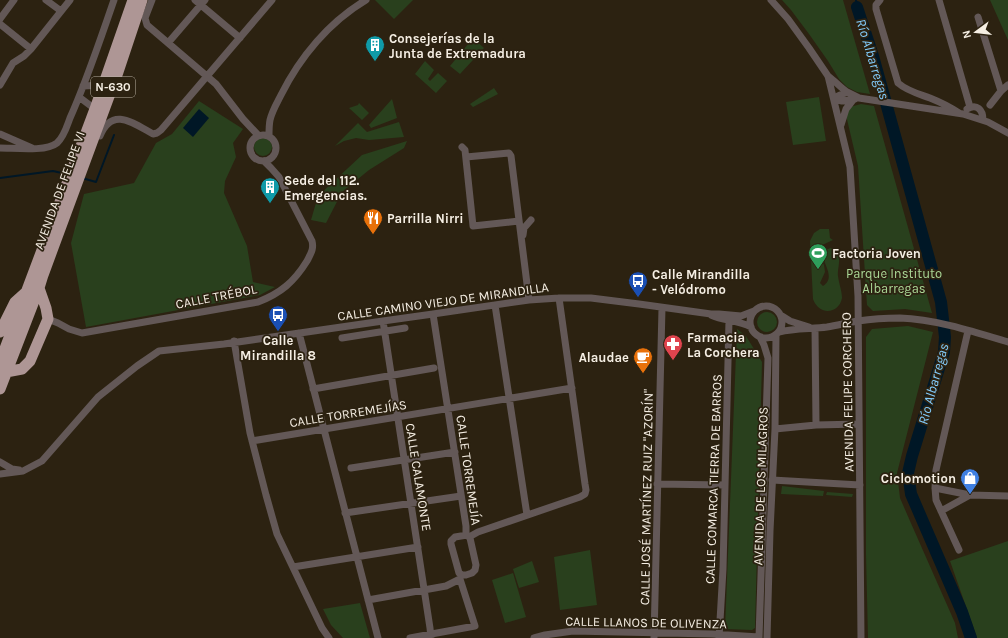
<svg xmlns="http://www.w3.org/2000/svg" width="1008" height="638" font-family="Karla,sans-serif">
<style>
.green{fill:#29401d}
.water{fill:#001726}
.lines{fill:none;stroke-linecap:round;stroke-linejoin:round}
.stream{stroke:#001726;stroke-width:2}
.river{stroke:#001726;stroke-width:12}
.minor{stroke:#635857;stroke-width:7}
.trunk{stroke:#ae9695;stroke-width:11}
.labels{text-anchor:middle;stroke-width:3.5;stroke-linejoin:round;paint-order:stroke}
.shield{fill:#2c2211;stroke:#b9b1a4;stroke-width:1}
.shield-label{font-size:12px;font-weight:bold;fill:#f5eee3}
.poi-label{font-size:13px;font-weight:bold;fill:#f5eee3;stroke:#2c2211;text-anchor:start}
.street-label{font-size:13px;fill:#f5eee3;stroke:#2c2211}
.park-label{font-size:13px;fill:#aad796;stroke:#2c2211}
.water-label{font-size:14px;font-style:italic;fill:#83cdfd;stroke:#2c2211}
</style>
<rect width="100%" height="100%" fill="#2c2211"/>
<path class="green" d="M375,0h38l-19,19z
M782,0h61l27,94 -13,-2 -10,-5 -8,-8 -11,-18 -19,-27 -18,-24z
M990,0h18v40z
M473,38l11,10 -24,26 -10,-8z
M425,61l9,9 -6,9 2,2 8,-8 9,8 -11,12 -21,-19z
M494,88l4,6 -25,13 -3,-3z
M819,97l7,44 -33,4 -7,-43z
M392,99l5,19 -26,10 -2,-3z
M199,101l44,28 -10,14 3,14 -11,24 -1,12 23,53 6,36 22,5 -15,8 -174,32 -15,-84 13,-49 50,-11 22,-40 16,-9z
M359,103l10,10 -7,7 -13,-12 9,-3z
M861,104l13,2 58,207 -27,-4 -32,2 -6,-6 -9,-139 -12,-51 4,-8z
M399,122l5,15 -35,3 -13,-2 -12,3 -9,5 23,-23 9,9z
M254 147a9 9 0 1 1 18 0a9 9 0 1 1-18 0Z
M407,141l-3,7 -35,22 -27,22 -16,31 -15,-3 7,-24 44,-41z
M820,229h9l1,9 3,2 -13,6 1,13 3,6 1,7 -5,11 3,3c12,-8 2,-20 -1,-31l3,-5 6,-2c2,1 6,3 7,6 3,7 -1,16 0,22 1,8 4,15 4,22 -2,12 -15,17 -24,9 -2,-2 -4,-5 -5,-8l-3,-58 4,-8z
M757 322a10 10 0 1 1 20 0a10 10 0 1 1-20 0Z
M908,326l25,6 -36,141 3,25 10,23 45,102 3,15h-90l-2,-83v-218l6,-8z
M737,329l9,7 16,26 -7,266 -3,2 -27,-1z
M782,486l42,5 -1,5 -42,-2z
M827,492l26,2 -1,3 -26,-2z
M1008,541v97h-31l-27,-77z
M590,550l7,55 -37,5 -6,-53z
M532,561l7,21 -20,6 -6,-19z
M513,573l13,44 -21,6 -13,-43z
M360,603l10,35h-27l-12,-13 -8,-16z"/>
<path class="water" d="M199,109l10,9 -16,19 -10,-9z"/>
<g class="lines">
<path class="stream" d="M856,0l1,7
M0,178l53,-7 13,3
M82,178l14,4 18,-47"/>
<path class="river" d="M857,7l16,49 68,246 4,35 -1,15 -32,104 -4,17 3,21 51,118 9,26"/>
<path class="minor" d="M46,0l15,11
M152,0l-7,18 2,7 69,59 27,35 15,16
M195,0l45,38
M771,0l17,19 21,29 19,28 22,91 8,129 3,342
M880,0l-4,5v4l22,74c9,8 21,11 32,15 10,4 20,9 29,15
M939,0l31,107
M978,17l23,74
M0,19l14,-19
M0,24l31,25
M168,43l37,-43
M828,76c7,5 12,11 19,16
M0,85l13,-22 11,-7 7,-7 39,-49
M83,86l21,-1
M79,97l16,12
M834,99l4,-3 9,-4 12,6 104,16 25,8 20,11
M834,99l8,2 13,-2
M990,105l11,-14 7,-6
M967,109c10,-6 16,1 16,11
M841,125l5,-16 7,-9
M0,134l32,14
M250 148a13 13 0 1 1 26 0a13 13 0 1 1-26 0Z
M100,136c12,-30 33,-13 53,-2l4,-1 4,-3 111,-130
M269,136c0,-5 0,-11 1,-16 2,-9 7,-17 11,-25 19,-38 48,-73 85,-95
M462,147l3,3 8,76 46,-5
M0,148c14,0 46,4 57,-5 7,-6 10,-17 13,-25 17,-38 30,-78 44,-118
M466,157l43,-4 2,3 18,144
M523,235l1,-7 7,-8
M495,305l32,210
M750 322a16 16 0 1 1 32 0a16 16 0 1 1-32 0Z
M433,314l33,212v9
M711,315c13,6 27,5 40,12
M782,316l8,5 19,6
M48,319l10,4 11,6 13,4 176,-31c23,-9 36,-20 49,-41 4,-8 7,-12 5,-20l-33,-64 -8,-9 -7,-7
M383,321l47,307 1,10
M815,328l1,97
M779,332c15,-4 33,-3 48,-5 11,-2 20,-4 31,-6 13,-2 29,-3 42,-3 35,1 75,14 108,24
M299,333l79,305
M342,338l63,-10
M234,341l16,92 16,62 11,39 45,94 7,10
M313,389l121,-21
M775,429l41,-4 43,-1
M252,441l320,-53
M0,462l12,7 7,1
M351,468l104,-16
M0,474l23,-3 19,-10 56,-64 39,-31 22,-15 65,-7 159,-23 50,-7 96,-14 30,-2h32l48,6 72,10h8l22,2 13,-5
M772,480l88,5
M657,484l68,1
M935,488l35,7 38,1
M941,511l29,-16
M345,513l116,-17
M467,535l3,3 6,27 -1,5 -3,3 -6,2h-4l-3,-2 -8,-29v-3l4,-4z
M469,537l9,-5 102,-35 5,-3 1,-4 -1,-6 -26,-186
M959,550l-23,-50 -1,-12 1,-18 32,-139
M293,567l125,-20
M368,600l78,-14 14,-7
M410,638l65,-12 -15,-47
M534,638l11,-3 28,-4 139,3 47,3
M654,638l8,-330
M719,638l4,-69 6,-249
M759,638l9,-280 -4,-13 -4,-8
M767,638l3,-107 5,-102 1,-94"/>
<path class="trunk" d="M0,332l15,-30 10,-9
M0,362l95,-253 38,-109
M2,371l4,1 16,-3 8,-8 18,-42 -2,-11 -7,-20
M0,389l39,-101 4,-13 75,-203 24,-72"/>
</g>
<defs>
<g id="building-pin" transform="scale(1)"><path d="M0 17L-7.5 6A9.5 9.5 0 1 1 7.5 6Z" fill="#0f9aa8" stroke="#2c2211"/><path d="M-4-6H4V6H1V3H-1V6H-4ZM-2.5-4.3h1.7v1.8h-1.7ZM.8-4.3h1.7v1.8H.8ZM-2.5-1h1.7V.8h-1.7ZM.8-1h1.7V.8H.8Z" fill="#fff"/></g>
<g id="restaurant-pin" transform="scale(1)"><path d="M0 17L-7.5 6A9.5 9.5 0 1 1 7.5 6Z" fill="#e8710a" stroke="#2c2211"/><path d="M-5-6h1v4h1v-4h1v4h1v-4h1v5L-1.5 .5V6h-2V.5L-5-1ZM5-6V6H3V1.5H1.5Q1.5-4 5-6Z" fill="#fff"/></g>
<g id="stadium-pin" transform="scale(1)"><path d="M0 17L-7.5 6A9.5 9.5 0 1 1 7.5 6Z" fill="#2e9e5b" stroke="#2c2211"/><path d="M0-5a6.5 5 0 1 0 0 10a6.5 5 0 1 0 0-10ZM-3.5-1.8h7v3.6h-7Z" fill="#fff"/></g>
<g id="bus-pin" transform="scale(1)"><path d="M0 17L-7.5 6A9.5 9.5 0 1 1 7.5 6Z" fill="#1a4fb4" stroke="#2c2211"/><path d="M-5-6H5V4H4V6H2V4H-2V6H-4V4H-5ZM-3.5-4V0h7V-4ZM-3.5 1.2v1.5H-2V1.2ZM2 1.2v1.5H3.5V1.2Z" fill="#fff"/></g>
<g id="pharmacy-pin" transform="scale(1)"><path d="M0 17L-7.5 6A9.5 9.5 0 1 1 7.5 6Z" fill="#e0444e" stroke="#2c2211"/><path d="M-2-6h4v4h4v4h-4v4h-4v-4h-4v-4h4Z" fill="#fff"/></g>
<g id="cafe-pin" transform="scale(1)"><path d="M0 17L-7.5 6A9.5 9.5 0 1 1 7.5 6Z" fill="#e8710a" stroke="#2c2211"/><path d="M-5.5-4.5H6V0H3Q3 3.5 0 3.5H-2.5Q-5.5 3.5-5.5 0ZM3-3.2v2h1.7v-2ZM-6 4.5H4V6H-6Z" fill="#fff"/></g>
<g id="shop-pin" transform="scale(1)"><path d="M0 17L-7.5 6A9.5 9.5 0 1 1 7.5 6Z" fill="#3f7fe0" stroke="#2c2211"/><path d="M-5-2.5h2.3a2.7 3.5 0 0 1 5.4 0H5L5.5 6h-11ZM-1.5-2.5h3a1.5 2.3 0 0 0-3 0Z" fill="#fff"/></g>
</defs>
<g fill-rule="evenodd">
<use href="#building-pin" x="375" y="45"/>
<use href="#building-pin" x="270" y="187"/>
<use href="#restaurant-pin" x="373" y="218"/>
<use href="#stadium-pin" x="818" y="253"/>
<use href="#bus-pin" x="638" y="281"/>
<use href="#bus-pin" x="278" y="315"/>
<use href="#pharmacy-pin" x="673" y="344"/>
<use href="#cafe-pin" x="643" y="357"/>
<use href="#shop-pin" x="970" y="478"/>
</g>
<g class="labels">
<rect class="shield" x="91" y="77" width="44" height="20" rx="3"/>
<g class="shield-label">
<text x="113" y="91">N-630</text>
</g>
<g class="poi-label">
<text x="389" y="43">Consejerías de la<tspan x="389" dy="15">Junta de Extremadura</tspan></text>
<text x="284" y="185">Sede del 112.<tspan x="284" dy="15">Emergencias.</tspan></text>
<text x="387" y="223">Parrilla Nirri</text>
<text x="832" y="258">Factoria Joven</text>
<text x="652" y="279">Calle Mirandilla<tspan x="652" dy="15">- Velódromo</tspan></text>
<text x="687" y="342">Farmacia<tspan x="687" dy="15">La Corchera</tspan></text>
<text x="278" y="345" text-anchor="middle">Calle<tspan x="278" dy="15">Mirandilla 8</tspan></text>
<text x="629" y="362" text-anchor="end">Alaudae</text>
<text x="956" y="483" text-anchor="end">Ciclomotion</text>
</g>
<g class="street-label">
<text transform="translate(59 190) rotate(-70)" y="5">AVENIDA DE FELIPE VI</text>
<text transform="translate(216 296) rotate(-11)" y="5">CALLE TRÉBOL</text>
<text transform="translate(443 301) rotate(-8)" y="5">CALLE CAMINO VIEJO DE MIRANDILLA</text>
<text transform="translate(847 392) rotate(-91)" y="5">AVENIDA FELIPE CORCHERO</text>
<text transform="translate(348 413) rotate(-9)" y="5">CALLE TORREMEJÍAS</text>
<text transform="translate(469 470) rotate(82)" y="5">CALLE TORREMEJÍA</text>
<text transform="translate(419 477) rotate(81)" y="5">CALLE CALAMONTE</text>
<text transform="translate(713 479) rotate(-88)" y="5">CALLE COMARCA TIERRA DE BARROS</text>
<text transform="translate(760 486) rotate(-88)" y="5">AVENIDA DE LOS MILAGROS</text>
<text transform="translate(646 497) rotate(-89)" y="5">CALLE JOSÉ MARTÍNEZ RUIZ "AZORÍN"</text>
<text transform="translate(646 622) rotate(1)" y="5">CALLE LLANOS DE OLIVENZA</text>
</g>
<g class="park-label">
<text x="894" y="278">Parque Instituto<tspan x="894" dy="15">Albarregas</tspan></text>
</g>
<g class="water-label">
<text transform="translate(873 59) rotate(73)" y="5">Río Albarregas</text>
<text transform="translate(933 384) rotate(-75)" y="5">Río Albarregas</text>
</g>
</g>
<g transform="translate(976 32) rotate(255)" stroke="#2c2211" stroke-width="3" paint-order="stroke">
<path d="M0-3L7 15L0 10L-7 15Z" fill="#f5eee3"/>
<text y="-6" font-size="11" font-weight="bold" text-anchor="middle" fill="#f5eee3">N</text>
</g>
</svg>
